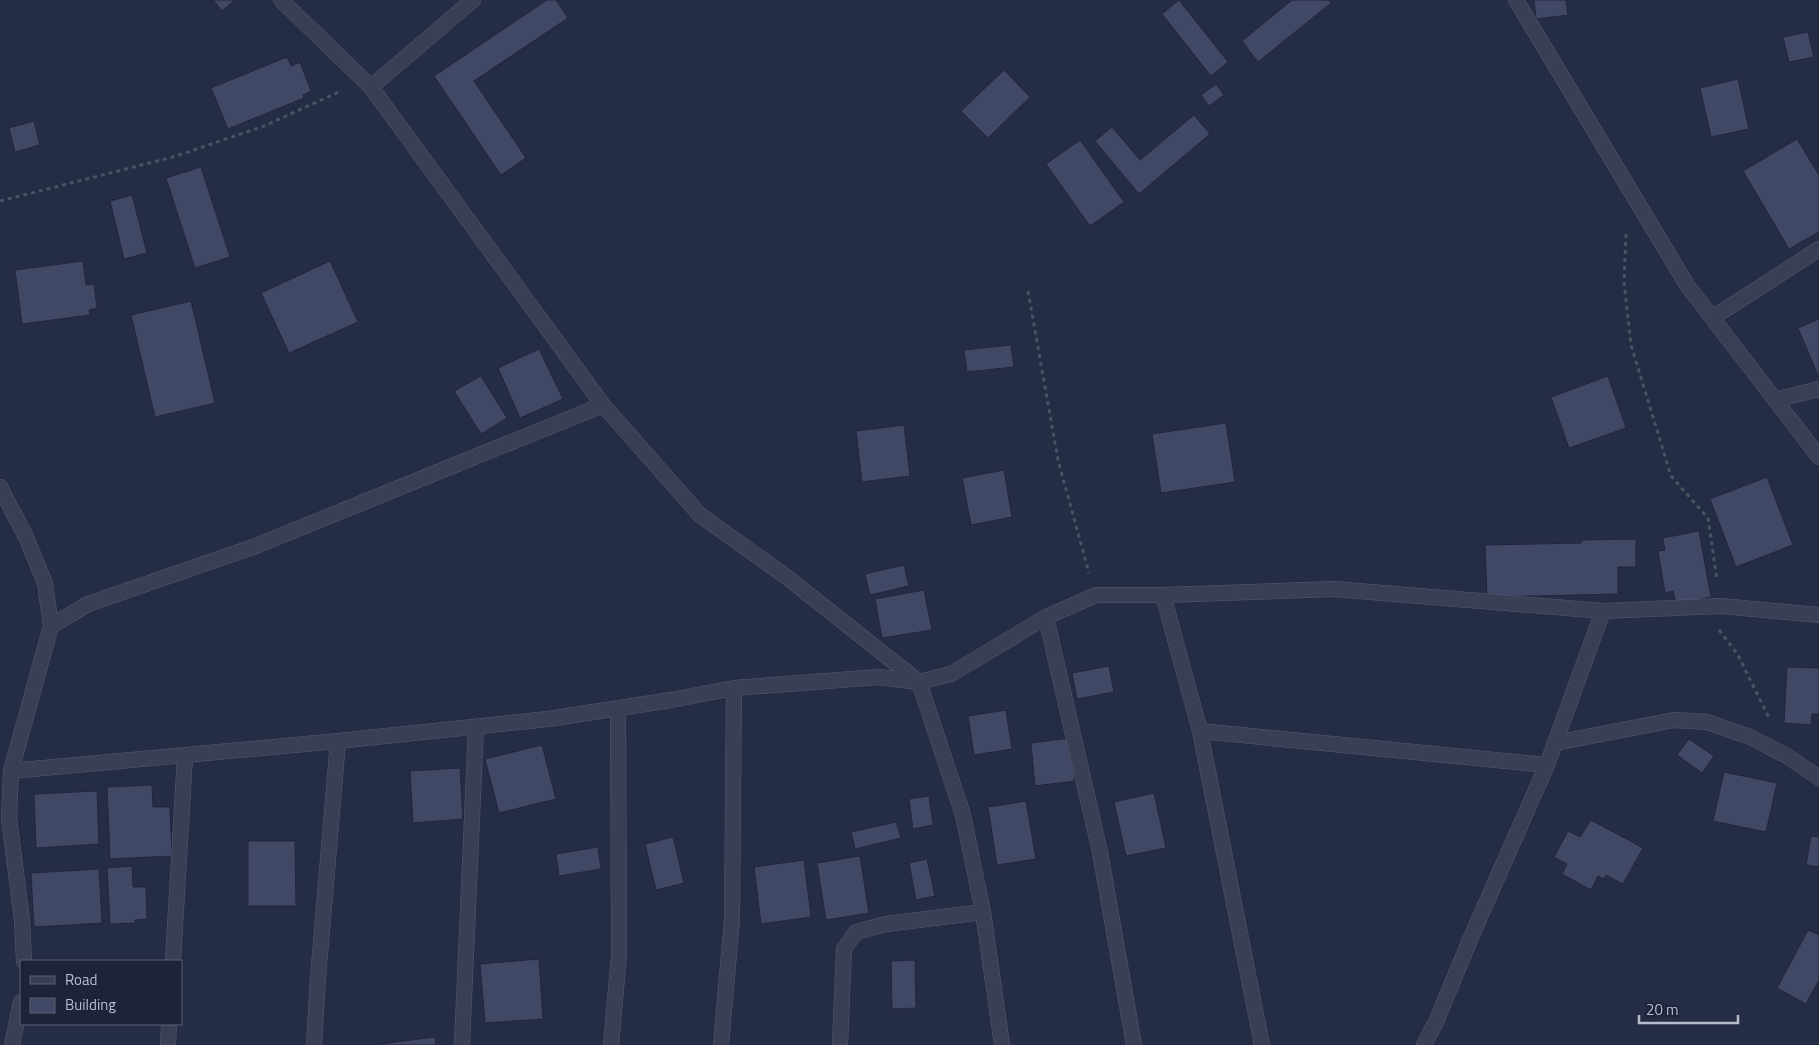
<svg xmlns="http://www.w3.org/2000/svg" width="1819" height="1045" font-family="'Titillium Web',sans-serif">
<style>
.building{fill:#414865;stroke:#20263b}
.lines{fill:none;stroke-linecap:round;stroke-linejoin:round}
.minor-casing{stroke:#555a6e;stroke-width:16}
.path{stroke:#42575f;stroke-width:3;stroke-dasharray:4 4;stroke-linecap:butt}
.minor{stroke:#393f54;stroke-width:15}
</style>
<rect width="100%" height="100%" fill="#252c45"/>
<path class="building" d="M213,0h22l-13,11z
M547,0h9l12,18 -94,63 52,77 -25,17 -67,-99z
M1179,0l49,62 -17,14 -49,-62z
M1292,0h36l3,3 -73,59 -16,-21z
M1534,0h32l2,15 -32,4z
M1808,32l6,25 -25,5 -6,-25z
M287,57l4,9 9,-4 11,29 -8,4 1,3 -76,31 -17,-41z
M1004,70l26,27 -42,41 -27,-27z
M1738,79l11,50 -38,8 -11,-49z
M1216,84l8,11 -15,11 -8,-11z
M1194,115l16,19 -71,60 -44,-53 17,-14 28,33z
M34,121l6,24 -25,7 -6,-24z
M1797,139l22,36v57l-30,17 -46,-78z
M1080,140l44,62 -34,24 -44,-62z
M201,167l29,90 -35,11 -29,-90z
M132,195l15,58 -23,6 -14,-58z
M83,261l3,24 8,-1 3,24 -8,2 1,5 -68,9 -7,-54z
M330,261l28,61 -69,31 -28,-60z
M191,301l24,102 -60,14 -24,-102z
M1819,319v59l-21,-50z
M1011,345l3,22 -47,5 -3,-22z
M539,349l24,50 -43,19 -22,-50z
M481,376l26,42 -26,16 -27,-43z
M1608,376l18,52 -57,20 -18,-51z
M1226,423l9,59 -74,11 -9,-59z
M904,425l6,51 -48,6 -6,-51z
M1004,470l8,47 -41,8 -9,-47z
M1767,477l26,68 -57,22 -26,-68z
M1699,531l12,66 -35,7 -3,-13 -8,2 -7,-42 7,-1 -2,-12z
M1636,539v28h-18v27l-131,3 -2,-52 96,-2 1,-3z
M904,565l5,21 -39,9 -5,-21z
M924,590l8,40 -50,8 -7,-39z
M1109,666l5,26 -37,7 -5,-26z
M1787,667l32,1v46h-7l-1,11 -27,-2z
M1006,710l6,39 -38,6 -6,-39z
M1070,738l5,43 -40,5 -4,-43z
M1689,739l25,17 -12,17 -25,-18z
M542,745l14,54 -57,14 -14,-54z
M460,768l3,51 -50,4 -3,-52z
M1724,772l53,11 -11,49 -53,-11z
M152,785l1,22h17l2,49 -62,3 -3,-72z
M97,791l2,53 -63,4 -2,-54z
M1154,793l12,55 -40,8 -12,-54z
M929,796l4,29 -20,4 -4,-30z
M1026,801l10,58 -39,6 -9,-58z
M1591,820l52,28 -20,36 -17,-9 -2,4 -6,-3 -7,14 -29,-16 5,-10 -13,-7 14,-26 12,6z
M896,822l5,16 -46,11 -4,-17z
M1811,836l8,1v30l-13,-2z
M673,837l11,46 -28,7 -11,-46z
M248,841h47l1,65h-48z
M598,847l3,22 -42,7 -3,-22z
M860,856l9,57 -43,7 -9,-57z
M927,859l8,37 -19,4 -7,-37z
M804,860l7,57 -50,7 -7,-57z
M132,866l1,21h13l1,32 -12,1v3l-25,1 -3,-56z
M99,869l3,54 -68,4 -3,-54z
M1808,930l11,5v45l-13,24 -29,-16z
M539,959l4,60 -58,4 -5,-59z
M915,960l1,48 -24,1 -1,-48z
M435,1037l1,8h-56v-1z"/>
<g class="lines">
<g class="minor-casing">
<path id="minor" d="M281,0l90,87 232,318 97,110 88,63 131,104 44,133 20,97 19,133
M1516,0l171,285 132,172
M371,87l102,-87
M1712,318l107,-69
M1775,400l44,-11
M0,487l26,50 19,46 6,43 -40,145 -2,47 13,102 2,41
M1163,595l37,136 62,314
M1046,617l54,235 34,193
M51,626l37,-22 165,-57 350,-142
M1200,731l347,34
M1555,743l119,-23 33,2 43,15 37,19 32,22
M11,771l327,-30 210,-22 123,-19 63,-12 145,-11 40,5 32,-8 95,-57 50,-22h67l171,-6 269,22 118,-5 98,9
M173,961l12,-205
M12,1045l9,-43
M168,1045l1,-21
M314,1045l4,-67 20,-237
M462,1045l14,-318
M611,1045l8,-90 -1,-247
M721,1045l11,-126 2,-231
M840,1045l4,-96 12,-17 30,-8 97,-12
M1424,1045l12,-23 36,-87 75,-170 56,-154"/>
</g>
<path class="path" d="M0,201l173,-44 91,-31 77,-35
M1626,234l-2,48 7,63 40,131 37,42 9,63
M1028,291l30,169 31,113
M1719,630l19,25 32,65"/>
<use href="#minor" class="minor"/>
</g>
<rect x="20" y="960" width="162" height="65" fill="#1e2339" stroke="#5b6074"/>
<rect x="30" y="976" width="25" height="8" fill="#393f54" stroke="#5b6074"/>
<text x="65" y="985" font-size="15" fill="#b7bbcd">Road</text>
<rect x="30" y="998" width="25" height="15" fill="#414865" stroke="#5b6074"/>
<text x="65" y="1010" font-size="15" fill="#b7bbcd">Building</text>
<path d="M1639 1015v8h99v-8" fill="none" stroke="#b7bbcd" stroke-width="2.5"/>
<text x="1646" y="1015" font-size="15" fill="#b7bbcd" stroke="#1e2339" stroke-width="4" paint-order="stroke">20 m</text>
</svg>
